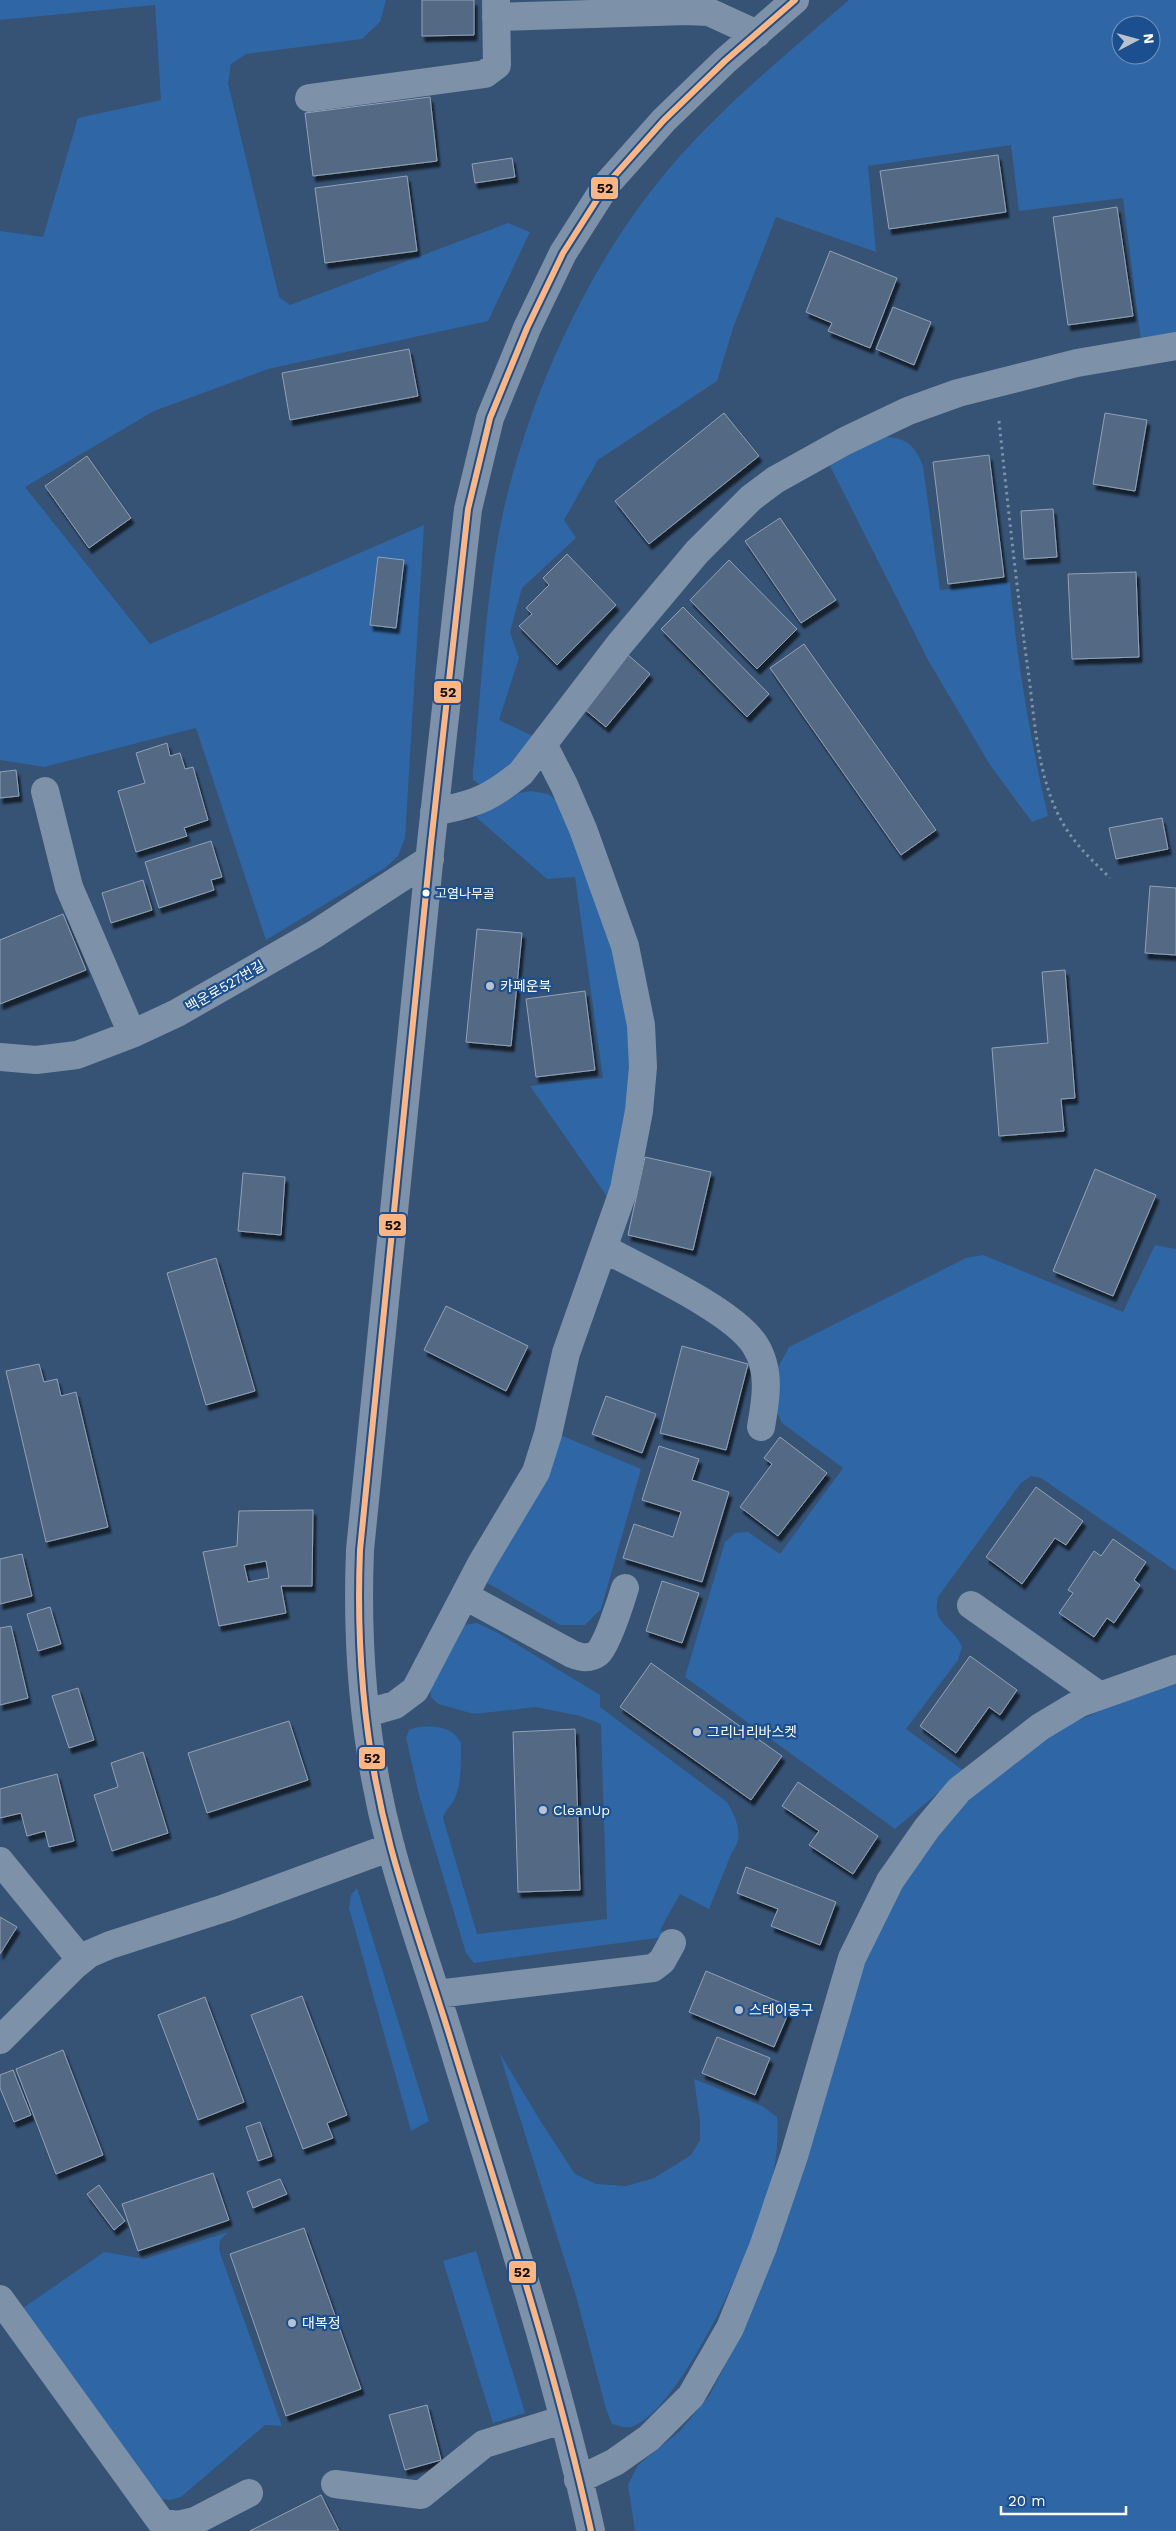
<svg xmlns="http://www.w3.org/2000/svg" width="1176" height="2531" font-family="'Work Sans','Noto Sans KR',sans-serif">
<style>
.green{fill:#2f66a5;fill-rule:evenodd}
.building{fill:#526984;stroke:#92a2b6;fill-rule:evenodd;filter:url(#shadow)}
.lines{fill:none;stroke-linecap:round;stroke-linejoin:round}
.path{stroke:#7d92a8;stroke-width:3;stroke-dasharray:2.5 4;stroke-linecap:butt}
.minor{stroke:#7d92a8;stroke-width:28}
.bus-1-casing{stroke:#1b4f8f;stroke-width:10}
.bus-1{stroke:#ffb580;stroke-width:6}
.bus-dot{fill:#fff;stroke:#1b4f8f;stroke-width:2}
.poi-dot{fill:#b9c2ce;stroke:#1b4f8f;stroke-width:2}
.labels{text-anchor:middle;stroke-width:4.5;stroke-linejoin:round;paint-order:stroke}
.bus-label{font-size:13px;fill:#fff;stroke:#1b4f8f;text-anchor:start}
.street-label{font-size:14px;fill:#fff;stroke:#1b4f8f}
.poi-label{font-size:14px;fill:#fff;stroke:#1b4f8f;text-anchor:start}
.line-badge{stroke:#1b4f8f;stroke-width:2}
.pale-badge-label{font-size:14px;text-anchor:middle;font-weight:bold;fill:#111}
</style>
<defs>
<filter id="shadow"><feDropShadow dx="3" dy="5.5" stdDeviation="1" flood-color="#0009"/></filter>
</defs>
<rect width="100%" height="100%" fill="#365274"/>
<path class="green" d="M0,0h386l-6,22 -18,17 -116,15 -15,10 -3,19 51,214 11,8 218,-82 22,9 -42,89 -220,48 -114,42 -129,76 125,157 274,-119 -19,313 -7,18 -13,12 -119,72 -70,-212 -152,39 -44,-7v-529l43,6 35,-119 83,-18 -6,-95 -155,15z
M849,0h327v335l-35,6 -18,-143 -104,13 -8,-66 -143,21 8,86 -100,-35 -43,111 -16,53 -119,79 -34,60 12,18 -54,50 -12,44 9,26 -20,62 38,18 -17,26 -39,21 -8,-5v-9c9,-85 12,-179 31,-263 26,-111 80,-233 151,-322 55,-70 127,-128 194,-186zM1121,25h30v30h-30z
M874,437c27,-1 39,3 49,29l17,124 70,-8c7,80 20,156 38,234l-16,6 -42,-57 -62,-105 -100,-198z
M531,791l17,3 13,10 60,162 14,115 -25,120 -80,-115 73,-8 -28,-201 -28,2 -71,-62 43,-24z
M1155,1245l21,4v322l-135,-93 -10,-2 -10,7 -83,114c-7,28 15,28 24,50l-4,13 -52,69 58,42 -69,58 -210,-152 40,-135 10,-9 13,-1 32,22 63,-86 -61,-45 -5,-10v-44l12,-22 177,-89 17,-3 140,57z
M558,1434l83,35 -40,140 -16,16h-25l-76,-44z
M477,1623l21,10 102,62v12l127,95c9,15 18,35 5,50l-23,57 -29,-15 -20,36 11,6 -197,27 -8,-10 -46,-154 -14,-61 3,-8c11,-6 34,-5 44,3 3,2 6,7 8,10 0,18 1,38 -6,55 -3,8 -10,11 -12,20l34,116 130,-15 -6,-195 -21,-8 -44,-9 -62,7 -36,-10 -7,-7 -1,-12 34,-60z
M1176,1684v847h-541l-7,-46 10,-20 42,-34 29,-35 28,-53 41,-96 88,-287 28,-60 36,-54 39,-48 50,-42 46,-30 47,-20z
M357,1888l72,233 -18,10 -62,-223 2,-13z
M499,2052l39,65 37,57 21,10 30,2 28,-8 37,-23 9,-15v-19l-6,-42 68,27 15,11c2,23 -1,44 -6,67 -14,54 -86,220 -137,242 -8,3 -14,0 -22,-2l-6,-15 -30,-113z
M228,2232l-8,8 -1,10 63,176 -17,-1 -84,72 -11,3 -9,-1 -138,-191 81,-56 41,7z
M476,2251l49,162 -32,10 -50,-162z"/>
<path class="building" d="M422,0h52v35l-52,1z
M430,97l7,64 -124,15 -8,-63z
M998,155l8,57 -117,17 -9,-58z
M512,158l3,19 -40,6 -3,-19z
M407,176l10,75 -92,12 -10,-75z
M1117,207l16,109 -65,9 -15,-108z
M830,251l67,27 -27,70 -42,-17 4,-8 -26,-11z
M893,307l38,15 -17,43 -38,-16z
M409,349l9,47 -128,24 -8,-47z
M724,413l35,43 -110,88 -34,-43z
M1105,413l42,7 -12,71 -42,-7z
M989,455l15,122 -56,7 -15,-122z
M87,456l44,62 -42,30 -44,-62z
M1053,509l4,48 -33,2 -3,-48z
M780,518l56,82 -35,23 -56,-82z
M567,554l49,51 -59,60 -38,-39 13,-12 -6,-6 23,-23 -6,-7z
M378,557l26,3 -8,68 -26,-3z
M729,560l68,69 -40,40 -67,-69z
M1136,572l3,85 -67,2 -4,-85z
M683,607l86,87 -22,23 -86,-88z
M804,644l132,186 -35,25 -131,-187z
M628,655l22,19 -44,53 -23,-19z
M167,743l3,13 10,-3 5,16 8,-2 15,53 -24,8 3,8 -51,16 -18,-61 27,-8 -9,-30z
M16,770l3,26 -19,2v-26z
M1162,818l6,31 -52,10 -7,-31z
M211,841l11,36 -11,3 3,10 -55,18 -14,-46z
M143,880l9,30 -41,13 -9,-30z
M1150,886l26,2v67l-31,-2z
M63,914l23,56 -86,34v-64z
M477,929l45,4 -11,113 -45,-4z
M1065,970l10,128 -14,1 3,32 -65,5 -7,-88 56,-5 -6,-71z
M585,991l10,79 -59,7 -10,-78z
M645,1157l66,15 -18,78 -65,-15z
M1095,1169l61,26 -43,101 -60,-25z
M243,1173l42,4 -4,58 -43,-4z
M216,1258l39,133 -49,14 -39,-132z
M446,1306l82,40 -22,45 -82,-41z
M682,1346l66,18 -22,86 -66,-17z
M39,1364l5,18 13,-3 4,17 15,-4 32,135 -62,15 -40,-171z
M606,1396l50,18 -14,39 -50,-19z
M780,1437l47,36 -49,63 -38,-29 32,-43 -8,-6z
M659,1446l40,13 -7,21 37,12 -27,90 -79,-24 11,-34 39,13 8,-25 -39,-12z
M1036,1487l47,34 -17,24 -11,-7 -33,46 -36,-27z
M313,1510l-1,76h-31l5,27 -67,13 -16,-74 34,-6 2,-35zM266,1561l3,17 -21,4 -4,-17z
M1113,1539l33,23 -12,18 6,5 -26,38 -7,-5 -13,19 -35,-24 14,-20 -5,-3 26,-39 7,5z
M22,1554l10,42 -32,8v-45z
M662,1581l37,12 -17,50 -36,-12z
M50,1607l11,37 -23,7 -11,-37z
M11,1626l17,72 -28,7v-77z
M970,1656l47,34 -17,25 -11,-8 -33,46 -36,-27z
M651,1663l131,93 -31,44 -131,-93z
M78,1688l16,52 -25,8 -17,-52z
M289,1721l19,59 -101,33 -19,-60z
M575,1729l5,161 -62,2 -5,-160z
M143,1752l25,81 -56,18 -18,-56 24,-8 -7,-24z
M57,1774l17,67 -25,6 -4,-16 -18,5 -6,-23 -21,5v-29z
M798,1782l80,54 -25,38 -44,-29 10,-14 -37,-25z
M746,1867l90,35 -16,43 -49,-19 7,-17 -41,-16z
M0,1917l17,10 -17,27z
M706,1971l85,36 -17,40 -85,-35z
M302,1996l45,119 -20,8 6,15 -30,11 -52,-134z
M205,1997l39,105 -46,18 -40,-105z
M717,2037l53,21 -15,37 -53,-22z
M63,2050l40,105 -47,19 -40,-105z
M13,2070l18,45 -17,7 -14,-34v-13z
M260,2122l12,34 -14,5 -12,-34z
M213,2173l16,47 -91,31 -16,-47z
M280,2179l7,15 -34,14 -6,-16z
M99,2185l26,36 -11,9 -27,-36z
M304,2228l57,161 -75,27 -56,-162z
M427,2405l14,55 -36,10 -16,-55z
M321,2495l18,36h-89z"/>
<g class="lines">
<path class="path" d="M999,421c9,85 18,171 30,256 6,48 9,100 32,143 12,23 31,40 49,58"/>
<path class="minor" d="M496,17l190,-6 23,1 48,22
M309,98l176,-24 12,-9 -1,-65
M45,791l24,96 63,147
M434,812c41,-8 55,-13 87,-39l98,-128 78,-93 54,-54 24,-18 70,-39 63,-30 50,-18 119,-30 99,-17
M0,1057l36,3 41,-5 55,-21 45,-21 138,-79 115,-75
M603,1248c38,21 130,62 152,97 16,25 11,54 6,82
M465,1596l107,58c8,3 17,6 26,-1 8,-6 23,-52 27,-65
M971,1605l129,91
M367,1713l28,-8 20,-15 66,-126 55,-92 12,-38 18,-81 58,-164 15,-78 4,-44 -2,-42 -16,-79 -42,-117 -19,-44 -20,-39
M0,1861l81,99
M437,1994l216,-26 9,-7 10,-18
M0,2040l73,-73 16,-13 21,-9 115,-37 166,-61
M0,2299l161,223 17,3 17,-4 54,-28
M578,2480l37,-18 34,-24 42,-42 39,-68 33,-81 31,-91 58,-198 38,-77 37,-53 32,-38 81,-63 40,-24 96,-34
M335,2484l86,11 63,-51 78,-24
M591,2531c-36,-164 -89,-324 -138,-484 -20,-66 -44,-132 -62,-199 -26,-96 -35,-199 -31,-298l71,-707 37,-334 22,-91 37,-90 36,-75 44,-69 57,-64 61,-59 70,-61"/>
<g class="bus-1-casing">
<path id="bus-1" d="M591,2531c-36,-164 -89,-324 -138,-484 -20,-66 -44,-132 -62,-199 -26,-96 -35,-199 -31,-298l71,-707 37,-334 22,-91 37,-90 36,-75 44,-69 57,-64 61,-59 70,-61"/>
</g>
<use href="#bus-1" class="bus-1"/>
</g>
<circle class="bus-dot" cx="426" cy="893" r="4.5"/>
<g class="poi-dot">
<circle cx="490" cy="986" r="5"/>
<circle cx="697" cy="1732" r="5"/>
<circle cx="543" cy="1810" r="5"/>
<circle cx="739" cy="2010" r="5"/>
<circle cx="292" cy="2323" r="5"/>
</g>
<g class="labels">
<g class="bus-label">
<text x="435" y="898">고염나무골</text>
</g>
<g class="street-label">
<text transform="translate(225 986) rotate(-30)" y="5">백운로527번길</text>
</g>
<g class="poi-label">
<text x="500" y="991">카페운북</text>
<text x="707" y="1737">그리너리바스켓</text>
<text x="553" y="1815">CleanUp</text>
<text x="749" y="2015">스테이뭉구</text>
<text x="302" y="2328">대복정</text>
</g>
</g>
<g class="line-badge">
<rect x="590" y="176" width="29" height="24" rx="5" fill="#ffb580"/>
<rect x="433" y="680" width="29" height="24" rx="5" fill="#ffb580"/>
<rect x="378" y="1213" width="29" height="24" rx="5" fill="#ffb580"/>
<rect x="358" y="1746" width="28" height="24" rx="5" fill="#ffb580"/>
<rect x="508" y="2260" width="29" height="24" rx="5" fill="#ffb580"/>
</g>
<g class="pale-badge-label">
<text x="605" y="193">52</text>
<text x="448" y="697">52</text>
<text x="393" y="1230">52</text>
<text x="372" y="1763">52</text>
<text x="522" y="2277">52</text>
</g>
<g transform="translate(1136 40) rotate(84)"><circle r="24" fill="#1b4f8f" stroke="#7695bc"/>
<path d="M0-4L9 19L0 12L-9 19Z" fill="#b9c2ce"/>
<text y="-8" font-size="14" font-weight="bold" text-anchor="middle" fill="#ffffff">N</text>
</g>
<path d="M1001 2506v8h125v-8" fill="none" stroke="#ffffff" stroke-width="2.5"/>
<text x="1008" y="2506" font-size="15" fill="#ffffff" stroke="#1b4f8f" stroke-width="4" paint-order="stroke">20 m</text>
</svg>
